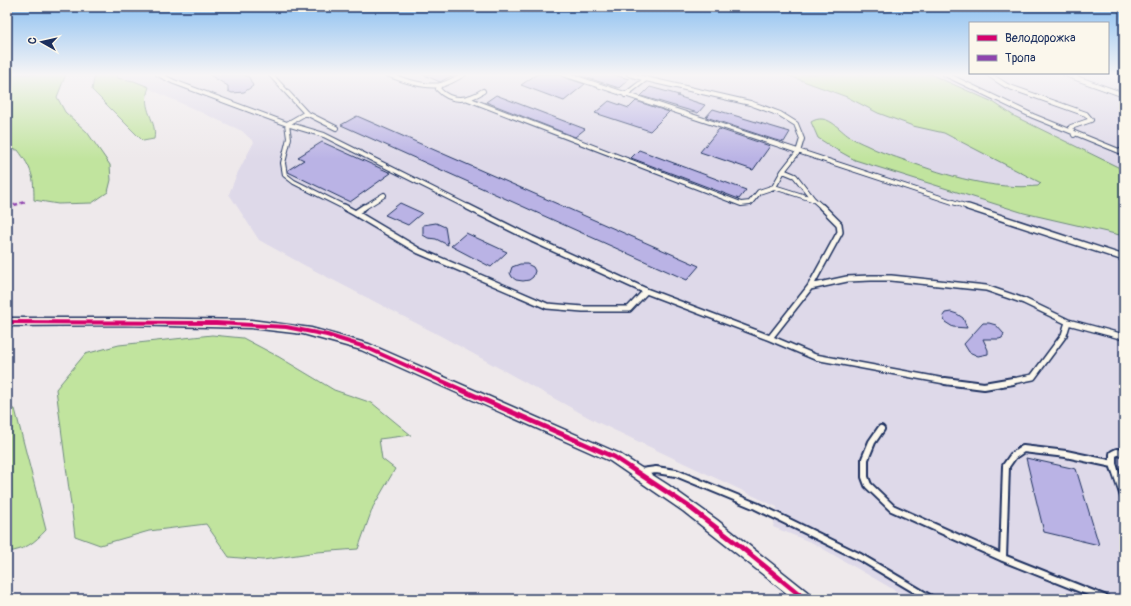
<svg xmlns="http://www.w3.org/2000/svg" width="1131" height="606" font-family="Pangolin,sans-serif">
<style>
.built{fill:#ded9e9}
.green{fill:#c1e49e;stroke:#6e8a7e}
.building{fill:#bab3e5;stroke:#1b2f5e}
.lines{fill:none;stroke-linecap:round;stroke-linejoin:round}
.service-far2-casing{stroke:#1b2f5e;stroke-width:6}
.service-far1-casing{stroke:#1b2f5e;stroke-width:8}
.service-casing{stroke:#1b2f5e;stroke-width:10}
.minor-casing{stroke:#1b2f5e;stroke-width:3}
.service-far2{stroke:#fbf7ec;stroke-width:4}
.service-far1{stroke:#fbf7ec;stroke-width:5}
.service{stroke:#fbf7ec;stroke-width:6}
.minor{fill:#fbf7ec;fill-rule:evenodd}
.quiet{stroke:#8e44ad;stroke-width:2.5;stroke-dasharray:4.5 2.5;stroke-linecap:butt}
.cycleway-far1-casing{stroke:#fbf7ec;stroke-width:6}
.cycleway-casing{stroke:#fbf7ec;stroke-width:8}
.cycleway-far1{stroke:#d6006c;stroke-width:4}
.cycleway{stroke:#d6006c;stroke-width:5}
</style>
<rect width="100%" height="100%" fill="#eee9eb"/>
<filter id="ink" filterUnits="userSpaceOnUse"><feTurbulence type="fractalNoise" baseFrequency=".025" numOctaves="2"/><feDisplacementMap in="SourceGraphic" scale="8" xChannelSelector="R" yChannelSelector="G"/><feConvolveMatrix kernelMatrix="1 2 1 2 8 2 1 2 1" color-interpolation-filters="sRGB"/></filter>
<g filter="url(#ink)">
<path class="built" d="M117,74h1007v525h-214l-97,-56 -40,-16 4,-20 -180,-85 -158,-87 -135,-70 -45,-25 -30,-46 8,-20 17,-32 -12,-11z"/>
<path class="green" d="M7,74h59l-9,23 8,15 22,20 23,33 1,15 -3,12 -16,11 -34,1 -24,-4c0,-24 -2,-31 -16,-50l-11,-1z
M97,74h20l1,4 16,3 15,6c-9,23 9,33 5,52l-11,2 -51,-51 2,-12z
M784,74h146l63,28 21,14 110,54v66l-100,-23 -169,-53 -18,-10 -19,-12 -7,-16c16,-10 27,7 39,15 5,3 11,6 16,8 13,7 27,11 41,16 41,15 86,29 131,25l3,-3 -97,-50 -31,-7 -35,-13 -31,-16z
M212,335l31,3 36,19 55,33 38,13 39,32 -32,4 3,20 13,10 -22,38 -15,42 -41,3 -54,8 -34,-3 -23,-33 -57,7 -49,14 -25,-9 -19,-147 29,-35 34,-9z
M7,409h8l31,121c-12,13 -21,20 -39,22z"/>
<path class="building" d="M208,74h34l7,3 4,9 -9,6 -12,1 -4,-2v-5z
M422,74h33l-15,8z
M537,74h24l2,3 22,7 -21,17 -43,-16z
M575,74h36l18,5 -10,9z
M650,87l29,8 -2,1 28,9 -7,8 -57,-17z
M496,95l34,13 55,21 -10,8 -89,-35z
M609,101l20,7 7,-7 33,11 -19,19 -55,-18z
M713,109l77,23 -6,10 -9,-2 -69,-23z
M357,116l342,150 -12,14 -346,-155z
M719,129l51,17 -17,24 -53,-18z
M322,142l69,31 -41,29 -62,-30v-2l16,-10 -6,-3z
M639,150l107,40 -7,9 -108,-41z
M400,203l22,10 -14,12 -23,-10z
M436,223l9,4 3,18 -12,-6 -8,-1 -5,-3v-10z
M466,233l41,19 -16,15 -40,-21z
M520,264h7l6,3 2,4 -2,6 -4,3 -6,1 -7,-1 -4,-3 -2,-4 2,-6z
M951,312l6,2 6,4 4,10 -14,-1 -8,-5 -2,-6 2,-3z
M983,323h6l7,2 8,9 -2,4 -3,1h-16l5,11v4l-10,2 -9,-4 -5,-8z
M1026,458l50,11 23,76 -55,-13z"/>
<g class="lines">
<g class="service-far2-casing">
<path id="service-far2" d="M158,74l16,8 113,42 37,11 146,73
M272,74l-1,1 35,38 30,15
M387,74c15,6 37,14 54,11 8,-2 16,-7 23,-11
M564,74l407,134
M945,74l88,42 91,37
M988,74l19,12 79,28 5,6 -20,7 3,8
M1065,74l59,21
M440,85l-2,4c13,14 30,12 45,2
M625,95l21,-16 -17,-5
M468,99l273,105 9,-1 9,-11 15,-5 9,-16 15,-19 4,-13 -6,-15 -16,-10 -30,-11 -104,-24
M306,113l-19,11 2,14 -6,25 2,12 9,7 52,26
M783,171l12,5 18,23 10,9
M774,187l38,12
M363,208l21,-13"/>
</g>
<g class="service-far1-casing">
<path id="service-far1" d="M344,207l11,6 9,-6
M468,207l64,32 114,52 124,47 40,-51 37,-8 24,-1h20l95,10 38,13 44,21 56,15
M968,207l156,51
M355,213l64,38 128,55 36,3h46l17,-18
M810,287l30,-55 -1,-8 -17,-17
M770,338l45,19 135,25
M1008,382l25,-5 31,-42 4,-13"/>
</g>
<g class="service-casing">
<path id="service" d="M945,381l39,5 29,-5
M881,429l-9,13 -7,17v18l3,8 24,23 111,50 103,41
M1124,453l-7,-1 -4,2v10l11,32
M641,472l15,-2 20,3 80,33 104,51 71,42
M1003,558l3,-92 7,-10 10,-7 43,5 47,10"/>
</g>
<g class="minor-casing">
<path id="minor" d="M7,318h118l126,2 60,8 58,16 249,109 50,32 49,35 93,74 2,5h-18l-111,-88 -73,-50 -249,-111 -58,-16 -52,-6 -126,-3 -118,1z"/>
</g>
<use href="#service-far2" class="service-far2"/>
<use href="#service-far1" class="service-far1"/>
<use href="#service" class="service"/>
<use href="#minor" class="minor"/>
<path class="quiet" d="M7,207l18,-5"/>
<g class="cycleway-far1-casing">
<path id="cycleway-far1" d="M7,322l209,1 70,4 41,8 38,12 78,35"/>
</g>
<g class="cycleway-casing">
<path id="cycleway" d="M441,381l173,76 74,49 48,37 69,56"/>
</g>
<use href="#cycleway-far1" class="cycleway-far1"/>
<use href="#cycleway" class="cycleway"/>
</g>
</g>
<linearGradient id="sky" x2="0" y2="1"><stop stop-color="#8cc0f1"/><stop offset="0.47" stop-color="#f7f5f6"/><stop offset="1" stop-color="#f7f5f6" stop-opacity="0"/></linearGradient>
<rect width="1131" height="159" fill="url(#sky)"/>
<rect width="1131" height="606" fill="none" stroke="#fbf7ec" stroke-width="24"/>
<rect x="12" y="12" width="1107" height="582" fill="none" stroke="#1b2f5e" stroke-width="1.5" filter="url(#ink)"/>
<rect x="969" y="22" width="140" height="52" fill="#fbf7ec" stroke="#a1a7b3"/>
<rect x="977" y="35" width="20" height="6" fill="#d6006c" stroke="#a1a7b3"/>
<text x="1005" y="42" font-size="12" fill="#1b2f5e">Велодорожка</text>
<rect x="977" y="55" width="20" height="6" fill="#8e44ad" stroke="#a1a7b3"/>
<text x="1005" y="62" font-size="12" fill="#1b2f5e">Тропа</text>
<g transform="translate(42 42) rotate(278)" stroke="#fbf7ec" stroke-width="3" paint-order="stroke">
<path d="M0-3L7 15L0 10L-7 15Z" fill="#1b2f5e"/>
<text y="-6" font-size="11" font-weight="bold" text-anchor="middle" fill="#1b2f5e">С</text>
</g>
</svg>
